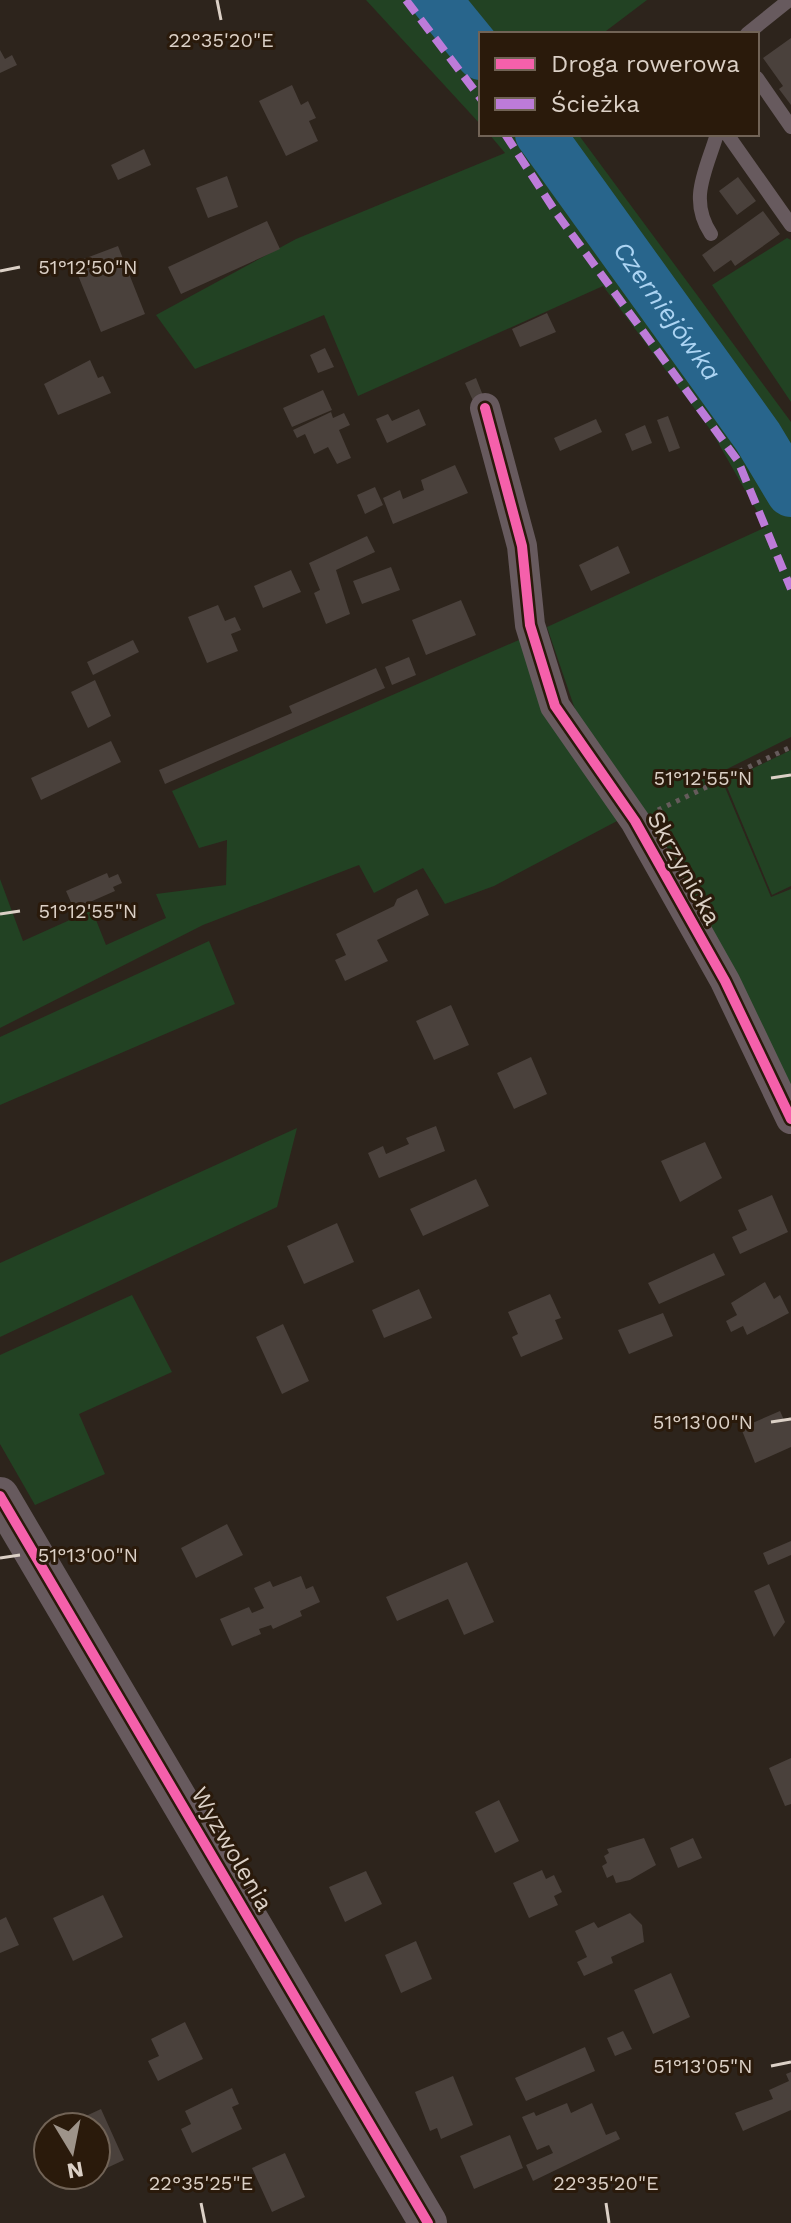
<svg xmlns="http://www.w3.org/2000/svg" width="791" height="2223" font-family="'Work Sans',sans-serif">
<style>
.green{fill:#224223}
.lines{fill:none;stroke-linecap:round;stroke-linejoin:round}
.river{stroke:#28658c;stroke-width:50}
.building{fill:#4a413c}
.path{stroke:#655b5b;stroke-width:5;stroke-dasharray:4 6;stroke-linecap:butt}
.service{stroke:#675a5e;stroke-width:14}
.minor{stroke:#675a5e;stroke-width:30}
.tertiary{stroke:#675a5e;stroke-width:38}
.quiet{stroke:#bd7bd9;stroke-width:8;stroke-dasharray:16 8;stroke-linecap:butt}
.cycleway-casing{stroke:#2a1a0b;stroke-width:15}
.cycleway{stroke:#f560ab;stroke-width:10}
.ticks{fill:none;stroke:#dbd0c6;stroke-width:3}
.labels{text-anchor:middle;stroke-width:6;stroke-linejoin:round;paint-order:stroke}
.street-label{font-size:24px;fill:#dbd0c6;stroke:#2a1a0b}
.water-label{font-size:26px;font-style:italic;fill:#acd4f3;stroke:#2a1a0b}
.ticks-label{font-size:20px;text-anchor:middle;fill:#dbd0c6;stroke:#2a1a0b;stroke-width:6;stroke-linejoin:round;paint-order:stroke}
</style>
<rect width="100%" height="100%" fill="#2d241c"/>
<path class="green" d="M366,0h281l-45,34h-121v91z
M489,134h89l213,288v315l-72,36 52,124 20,-8v199l-210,-361 -34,-100 219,-100 -54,-95 -109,-146 -245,110 -34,-81 -129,54 -39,-54 140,-76 209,-86z
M787,238l4,2v162l-79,-117z
M528,636l91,184 -125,66 -49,18 -22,-36 -49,25 -15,-28 -156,60 -203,103v-149l23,62 69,-31 14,35 60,-27 -10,-24 70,-9 1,-45 -28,8 -27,-57z
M791,750v136l-19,9 -47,-113z
M209,941l26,63 -235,101v-68z
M297,1128l-20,79 -277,130v-74z
M132,1295l40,77 -93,42 26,60 -70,31 -35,-61v-89z"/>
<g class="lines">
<g class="river">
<path d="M436,0l45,55"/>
<path id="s1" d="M540,134l218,303 33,55"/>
</g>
</g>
<path class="building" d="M791,38v67l-12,-16 4,-3 -20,-28z
M0,50l5,9 7,-4 5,10 -17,8z
M292,85l9,20 7,-4 8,17 -7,3 9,20 -32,15 -27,-55z
M144,149l7,16 -33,15 -7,-15z
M227,176l11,31 -30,11 -12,-30z
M738,177l18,24 -19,14 -18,-24z
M763,211l17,23 -45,32 -4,-6 -17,12 -12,-17z
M267,221l13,28 -99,45 -13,-27z
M118,246l27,68 -44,18 -28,-69z
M547,313l9,19 -36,15 -8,-18z
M325,348l9,19 -16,6 -8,-18z
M90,360l8,18 5,-2 8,17 -53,22 -14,-31z
M476,378l8,20 -10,5 -9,-20z
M323,390l9,20 -40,17 -9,-19z
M419,409l7,16 -39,18 -11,-24 12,-5 4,7z
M331,412l2,6 11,-5 6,12 -11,5 12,28 -14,6 -9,-17 -14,7 -9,-20 -8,4 -4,-8z
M668,416l12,32 -11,4 -12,-32z
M596,419l6,13 -42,19 -6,-13z
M645,425l7,18 -20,8 -7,-17z
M455,465l13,28 -75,31 -10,-26 17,-8 3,9 21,-9 -3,-10z
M375,487l8,18 -18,9 -8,-19z
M367,536l8,16 -39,18 14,44 -24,10 -12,-31 6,-3 -11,-27z
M618,546l12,27 -39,18 -12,-26z
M391,567l9,23 -38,14 -9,-23z
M291,570l10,22 -38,16 -9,-22z
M461,600l15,35 -50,20 -14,-35z
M218,605l7,16 10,-4 6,13 -10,4 7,17 -31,12 -19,-46z
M133,640l6,12 -46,23 -6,-13z
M409,657l7,18 -24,10 -7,-18z
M376,668l9,20 -220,96 -6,-14 133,-57 -3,-7z
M95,680l16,36 -23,12 -17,-36z
M111,741l10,21 -80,38 -10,-22z
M107,873l2,5 9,-4 4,9 -9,4 2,4 -41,18 -8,-18z
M417,889l12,26 -52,25 11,21 -43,20 -10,-21 11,-5 -10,-21 58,-28 3,-7z
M451,1005l18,40 -35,15 -18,-39z
M531,1057l16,37 -33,15 -17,-36z
M436,1126l9,25 -66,27 -11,-25 15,-7 3,8 23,-10 -3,-6z
M705,1142l17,36 -42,24 -19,-41z
M476,1179l13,27 -66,30 -13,-27z
M772,1195l16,37 -48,22 -8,-17 15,-7 -9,-20z
M337,1223l17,39 -50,22 -17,-38z
M714,1253l11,22 -66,29 -11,-21z
M765,1282l9,17 6,-4 9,18 -42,22 -4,-9 -12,6 -5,-11 11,-6 -6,-12z
M419,1289l13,29 -48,20 -12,-28z
M550,1294l11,24 -6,2 8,19 -42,18 -9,-20 6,-3 -10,-22z
M663,1313l10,23 -44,18 -11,-24z
M283,1324l26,57 -27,13 -26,-57z
M780,1411l4,9 7,-3v30l-36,16 -14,-35z
M227,1524l16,31 -47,23 -15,-30z
M791,1541v14l-23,10 -5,-12z
M467,1562l27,60 -30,13 -16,-36 -51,22 -11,-24z
M301,1576l5,13 7,-3 7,16 -20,9 2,5 -29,13 -2,-4 -12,4 2,5 -29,12 -12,-27 29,-12 3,6 12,-5 -10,-20 16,-7 3,6z
M769,1584l16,38 -11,15 -20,-46z
M791,1758v46l-6,2 -16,-38z
M499,1800l20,41 -24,12 -20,-41z
M644,1838l12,27 -26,15 -14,3 -3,-8 -6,3 -5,-12 5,-3 -3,-7 5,-3 -2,-4z
M693,1838l9,20 -24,10 -8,-20z
M542,1870l4,9 8,-4 8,17 -8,4 4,9 -29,13 -16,-35z
M366,1871l16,33 -37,18 -16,-35z
M103,1895l20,42 -50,24 -20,-43z
M630,1913l12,12 2,17 -33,15 2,6 -29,13 -7,-14 10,-5 -12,-26 19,-9 4,6z
M6,1917l13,28 -19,8v-33z
M416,1941l16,38 -31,14 -16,-38z
M671,1973l19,44 -37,17 -19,-44z
M185,2022l18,37 -45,22 -10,-20 11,-5 -8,-17z
M623,2031l9,18 -17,7 -8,-18z
M585,2047l10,24 -69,30 -11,-23z
M791,2072v38l-48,21 -8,-18 38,-14 -4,-9 20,-9 -3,-7z
M453,2076l20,49 -32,14 -4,-11 -7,3 -15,-39z
M232,2088l7,16 -7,3 10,22 -50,24 -11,-24 10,-5 -6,-13z
M567,2103l4,10 21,-10 14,32 10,-4 4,8 -87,42 -7,-16 27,-12 -4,-8 -12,5 -15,-33 12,-5 2,4z
M101,2109l23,51 -28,13v-46h-34z
M510,2135l13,33 -49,21 -14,-33z
M285,2153l20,44 -33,15 -20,-44z"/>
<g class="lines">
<path class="path" d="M658,810l133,-63"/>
<path class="service" d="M747,34l42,-34
M757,78l34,49
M727,134l64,91
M711,234c-23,-35 -5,-63 6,-100"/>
<path class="minor" d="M485,408l37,138 8,79 25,81 80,115 90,160 66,138"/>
<path class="tertiary" d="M0,1496l428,727"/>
<path class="quiet" d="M406,0l75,99
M505,134l52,80 181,247 53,128"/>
<g class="cycleway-casing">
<path id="cycleway" d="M485,408l37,138 8,79 25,81 80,115 90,160 66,138
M0,1496l428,727"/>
</g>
<use href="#cycleway" class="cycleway"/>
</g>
<path class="ticks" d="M217,0l4,20M0,271l20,-4M771,778l20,-3M0,914l20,-3M771,1422l20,-3M0,1558l20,-3M771,2066l20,-4M201,2203l4,20M606,2203l3,20"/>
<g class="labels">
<g class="street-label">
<text transform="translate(684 868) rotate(61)" y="8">Skrzynicka</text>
<text transform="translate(232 1849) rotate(60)" y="8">Wyzwolenia</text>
</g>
<g class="water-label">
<text dy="9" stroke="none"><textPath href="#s1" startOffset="218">Czerniejówka</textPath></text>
</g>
</g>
<g class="ticks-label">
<text x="221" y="47">22°35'20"E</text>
<text x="88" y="274">51°12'50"N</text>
<text x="703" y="785">51°12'55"N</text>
<text x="88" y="918">51°12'55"N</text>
<text x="703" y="1429">51°13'00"N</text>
<text x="88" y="1562">51°13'00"N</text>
<text x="703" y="2073">51°13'05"N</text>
<text x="201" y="2190">22°35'25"E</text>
<text x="606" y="2190">22°35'20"E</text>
</g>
<rect x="479" y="32" width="280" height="104" fill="#2a1a0b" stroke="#716356" stroke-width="2"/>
<rect x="495" y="58" width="40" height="12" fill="#f560ab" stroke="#716356" stroke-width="2"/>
<text x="551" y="72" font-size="24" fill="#dbd0c6">Droga rowerowa</text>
<rect x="495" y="98" width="40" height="12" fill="#bd7bd9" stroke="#716356" stroke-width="2"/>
<text x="551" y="112" font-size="24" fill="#dbd0c6">Ścieżka</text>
<g transform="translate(72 2151) rotate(170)"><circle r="38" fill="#2a1a0b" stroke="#716356" stroke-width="2"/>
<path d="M0-6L14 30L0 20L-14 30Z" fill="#9e948a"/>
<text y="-12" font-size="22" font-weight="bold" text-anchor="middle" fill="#dbd0c6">N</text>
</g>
</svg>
